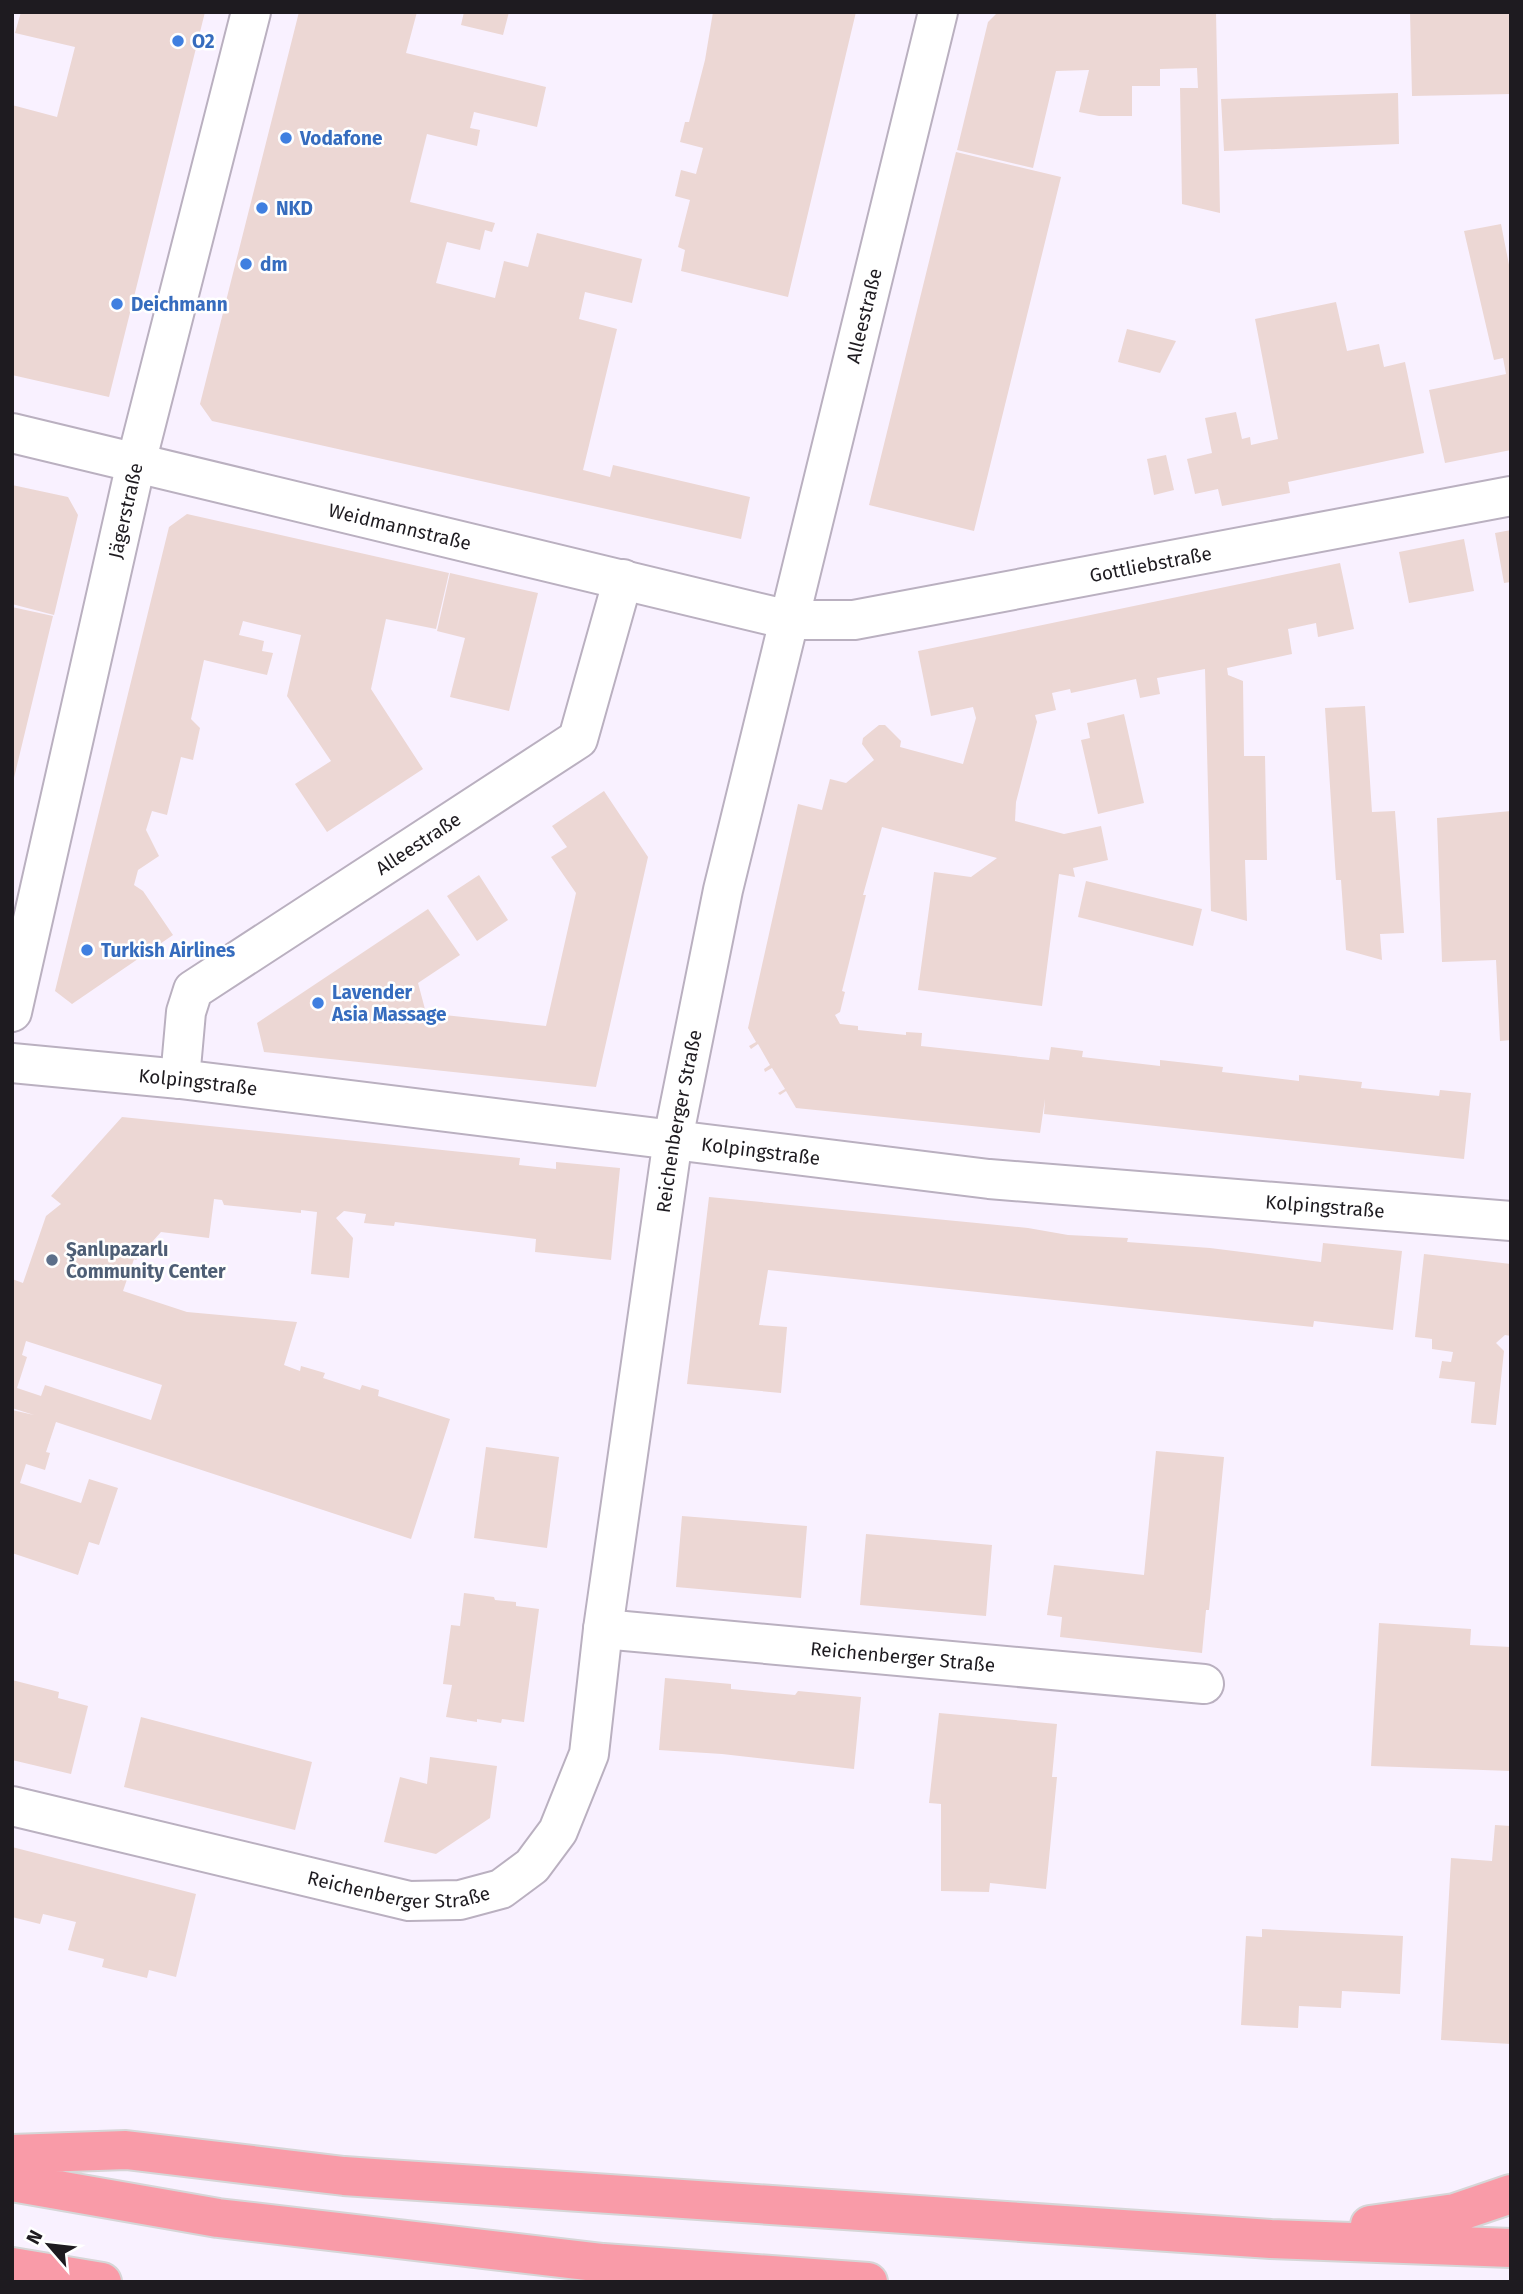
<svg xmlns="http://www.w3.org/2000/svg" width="1523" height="2294" font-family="'Fira Sans',sans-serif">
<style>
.building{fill:#ecd7d4;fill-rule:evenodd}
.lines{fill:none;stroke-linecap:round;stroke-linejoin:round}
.minor-casing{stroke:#bab0c0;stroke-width:42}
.highway-casing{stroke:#d6d6d7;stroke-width:42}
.minor{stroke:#fff;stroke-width:38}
.highway{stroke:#f99ba8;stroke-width:38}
.shop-dot{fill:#3f7fe0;stroke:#fff;stroke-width:2.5}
.service-dot{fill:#5c6f8a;stroke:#fff;stroke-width:2.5}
.labels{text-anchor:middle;stroke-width:5;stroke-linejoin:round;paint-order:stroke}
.shop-label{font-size:19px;font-weight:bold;fill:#366cbe;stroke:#fff;text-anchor:start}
.street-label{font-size:19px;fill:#1e1b20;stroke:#fff}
.service-label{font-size:19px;font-weight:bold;fill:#4e5e75;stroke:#fff;text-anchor:start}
</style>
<rect width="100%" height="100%" fill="#f9f1ff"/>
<path class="building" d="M21,12h184l-96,385 -97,-22v-270l45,12 18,-70 -60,-14z
M299,12h118l-11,41 140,34 -9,40 -63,-15 -4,16 10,2 -3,16 -50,-12 -17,68 85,21 -3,9 -7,-2 -5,20 -33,-8 -11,41 59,15 9,-37 24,6 9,-34 105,26 -10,44 -47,-11 -6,27 38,10 -34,141 27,7 3,-12 137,32 -9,42 -529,-118 -12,-17z
M464,12h45l-6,23 -42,-10z
M713,12h143l-68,285 -107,-26 4,-21 -7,-3 12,-47 -15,-4 6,-26 15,4 7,-26 -23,-6 5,-20h4l16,-62z
M998,12h218l4,201 -38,-9 -2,-116h18l-1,-20 -37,1v17h-28v30h-33l-20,-4 10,-42 -33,1 -23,97 -76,-18 31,-128z
M1410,12h101v82l-99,2z
M1398,93l1,51 -175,7 -3,-52z
M956,152l105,25 -87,354 -105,-26z
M1501,224l10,51v175l-66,13 -16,-73 77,-16 -3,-16 -9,2 -30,-129z
M1336,302l11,49 32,-7 5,23 21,-5 19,91 -136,29 2,11 -68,13 -4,-17 -23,5 -8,-35 25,-6 -7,-35 31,-6 6,27 8,-2 1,8 27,-6 -23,-120z
M1127,329l49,12 -16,32 -42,-11z
M1166,455l8,35 -20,5 -7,-36z
M12,485l56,12 10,18 -24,100 -42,-11z
M187,514l262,59 -13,56 -50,-10 -15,70 52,80 -96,63 -32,-48 36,-23 -44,-65 14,-61 -58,-14 -4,14 25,6 -2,10 11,2 -6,22 -63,-15 -13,59 9,9 -7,32 -12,-3 -14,58 -15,-4 -6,19 13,26 -21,14 -4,15 9,6 30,44 -101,69 -17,-13 114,-464z
M1511,530v52l-7,1 -9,-50z
M1464,539l10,52 -65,12 -10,-51z
M1340,563l14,66 -36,8 -2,-14 -28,6 4,25 -65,14 1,7 15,6 1,75h21l2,104h-22l2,61 -36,-10 -6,-242 -48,9 3,16 -20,4 -4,-19 -65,14 -1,-4 -18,4 4,17 -21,5 2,7 -21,80 -1,19 49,13 37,-8 7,34 -35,8 2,9 -16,-3 -17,132 -124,-16 16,-118 37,5 26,-19 -115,-31 -19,68h3l-24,96 3,1 -5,20 -5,3 5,9 18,2v4l48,5v-3l16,1 -1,13 128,14 2,-13 32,4 -1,6 78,9v-6l63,7 -1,5 77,9v-6l63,7 -1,6 78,8 1,-6 31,3 -7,66 -420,-45 1,-15 -5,34 -244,-25 -10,-17 -6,4 -2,-2 7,-4 -13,-21 -7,4 -1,-3 6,-4 -12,-21 -7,5 -2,-3 7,-4 -8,-14 50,-224 24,6 8,-31 16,4 28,-23 -12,-16 1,-6 16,-13h6l16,16 -1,6 63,17 13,-46 -3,-11 -42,9 -13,-65z
M450,573l88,20 -29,118 -59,-14 15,-59 -28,-7z
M12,607l41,9 -40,166h-1z
M1365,706l7,106 23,-1 9,122 -24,1 2,26 -36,-10 -5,-70h-5l-11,-172z
M1124,714l20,89 -46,11 -17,-74 9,-2 -3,-15z
M604,791l44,66 -52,230 -332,-35 -7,-29 171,-114 32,46 -42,28 8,30 120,13 30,-133 -25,-36 16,-10 -15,-21z
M1511,811v229l-11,1 -4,-81 -54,2 -5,-144z
M479,875l29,45 -31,21 -30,-45z
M1086,881l116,28 -9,37 -115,-29z
M122,1117l398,41 -1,7 37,4v-7l64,6 -9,92 -76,-8 1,-13 -141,-17 -1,4 -30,-3 2,-9 -22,-3 -8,7 17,20 -4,40 -38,-4 6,-62 -16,-2v3l-77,-8 -2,-5 -8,-1 -5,39 -48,-6 -25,28 -2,-1 -11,32 64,21 110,10 -13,43 16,6 1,-5 24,7 -2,5 37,12 2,-5 17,5 -1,6 72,23 -39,120 -355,-117 -10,30 4,1 -5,17 -19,-6 -6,19 61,20 8,-24 29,9 -19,57 -10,-3 -11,33 -66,-22v-143l22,5 -22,-7v-129l11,4 23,-67 15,-12 -10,-8zM26,1341l136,44 -11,35 -106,-35 -4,11 -24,-8 10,-31 -5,-2z
M709,1197l319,31 40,7 60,3 -1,4 83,6 111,14 2,-19 79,8 -9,79 -79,-9 -1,6 -545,-57 -9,55 28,2 -6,66 -94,-9z
M1424,1254l87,10v72l-6,-1 -9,8 8,8 -8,74 -25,-2 4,-41 -36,-4 3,-17 9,1 2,-10 -21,-3v-10l-17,-2z
M486,1447l73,10 -12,91 -73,-10z
M1156,1451l68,6 -15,153h-3l-4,43 -142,-16 2,-20 -15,-2 7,-50 90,10z
M682,1516l125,10 -6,72 -125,-11z
M866,1534l126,11 -6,71 -126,-11z
M464,1593l30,4 1,3 21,2v4l23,3 -15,113 -22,-3 -1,4 -24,-4v3l-31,-5 6,-32 -9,-1 8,-59 9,1z
M1379,1623l92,6 -1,16 41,2v124l-140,-5z
M665,1678l66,6v5l43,4 21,2 3,-4 63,6 -7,72 -132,-15 -63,-4z
M12,1680l47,12 -1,6 30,8 -17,68 -59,-14z
M939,1713l118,11 -5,53h5l-11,112 -56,-6 -1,9 -48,-1v-87l-12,-1z
M141,1717l171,45 -17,68 -171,-43z
M430,1757l67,9 -7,52 -54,36 -52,-12 16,-65 27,7z
M1495,1825l16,1v218l-70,-4 10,-182 41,3z
M12,1847l184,47 -20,83 -27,-7 -2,8 -45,-11 2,-8 -36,-9 8,-28 -33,-8 -3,10 -28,-7z
M1262,1929l141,7 -3,58 -58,-3 -1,17 -42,-2 -1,22 -57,-3 5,-89 16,1z"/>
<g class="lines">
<g class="minor-casing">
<g id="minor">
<path id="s1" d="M12,433l777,187h65l657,-124"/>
<path id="s2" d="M12,1012l124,-549 115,-451"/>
<path id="s3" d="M12,1063l168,16 809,100 522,42"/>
<path id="s4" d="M180,1079l6,-67 7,-22 385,-251 45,-160"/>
<path id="s5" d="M603,1629l601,55"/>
<path id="s6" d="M12,1806l397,95 51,-1 41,-11 31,-23 26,-35 31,-77 14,-125 70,-490 50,-249 215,-878"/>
</g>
</g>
<g class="highway-casing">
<path id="highway" d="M12,2154l114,-4 218,26 927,63 240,9
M12,2182l206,36 385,45 265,19
M1370,2225l85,-12 56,-19
M12,2267l90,15"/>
</g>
<use href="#minor" class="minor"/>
<use href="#highway" class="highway"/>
</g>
<g class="shop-dot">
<circle cx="178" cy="41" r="7"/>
<circle cx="286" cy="138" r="7"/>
<circle cx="262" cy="208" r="7"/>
<circle cx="246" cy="264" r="7"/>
<circle cx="117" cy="304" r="7"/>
<circle cx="87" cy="950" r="7"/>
<circle cx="318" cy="1003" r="7"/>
</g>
<circle class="service-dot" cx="52" cy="1260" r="7"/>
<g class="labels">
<g class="shop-label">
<text x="192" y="48">O2</text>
<text x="300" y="145">Vodafone</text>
<text x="276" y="215">NKD</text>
<text x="260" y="271">dm</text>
<text x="131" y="311">Deichmann</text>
<text x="101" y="957">Turkish Airlines</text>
<text x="332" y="999">Lavender<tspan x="332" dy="22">Asia Massage</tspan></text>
</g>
<g class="street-label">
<text dy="7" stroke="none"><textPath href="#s6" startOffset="2133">Alleestraße</textPath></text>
<text dy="7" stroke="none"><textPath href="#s2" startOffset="514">Jägerstraße</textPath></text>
<text dy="7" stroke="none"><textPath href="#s1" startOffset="399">Weidmannstraße</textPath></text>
<text dy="7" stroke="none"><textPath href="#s1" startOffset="1166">Gottliebstraße</textPath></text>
<text dy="7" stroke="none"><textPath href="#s4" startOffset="359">Alleestraße</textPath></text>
<text dy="7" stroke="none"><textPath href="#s3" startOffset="187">Kolpingstraße</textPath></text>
<text dy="7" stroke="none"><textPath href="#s6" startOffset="1306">Reichenberger Straße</textPath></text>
<text dy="7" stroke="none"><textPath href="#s3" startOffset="754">Kolpingstraße</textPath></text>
<text dy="7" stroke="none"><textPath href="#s3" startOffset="1321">Kolpingstraße</textPath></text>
<text dy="7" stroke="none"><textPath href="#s5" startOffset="301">Reichenberger Straße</textPath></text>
<text dy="7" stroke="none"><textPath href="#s6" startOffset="397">Reichenberger Straße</textPath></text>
</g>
<g class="service-label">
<text x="66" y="1256">Şanlıpazarlı<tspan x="66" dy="22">Community Center</tspan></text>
</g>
</g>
<rect width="1523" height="2294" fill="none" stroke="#1e1b20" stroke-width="28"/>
<g transform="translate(49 2245) rotate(298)" stroke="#ffffff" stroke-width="5" paint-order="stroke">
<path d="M0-5L12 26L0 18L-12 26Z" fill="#1e1b20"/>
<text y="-10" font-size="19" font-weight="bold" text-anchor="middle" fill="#1e1b20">N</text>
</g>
</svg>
